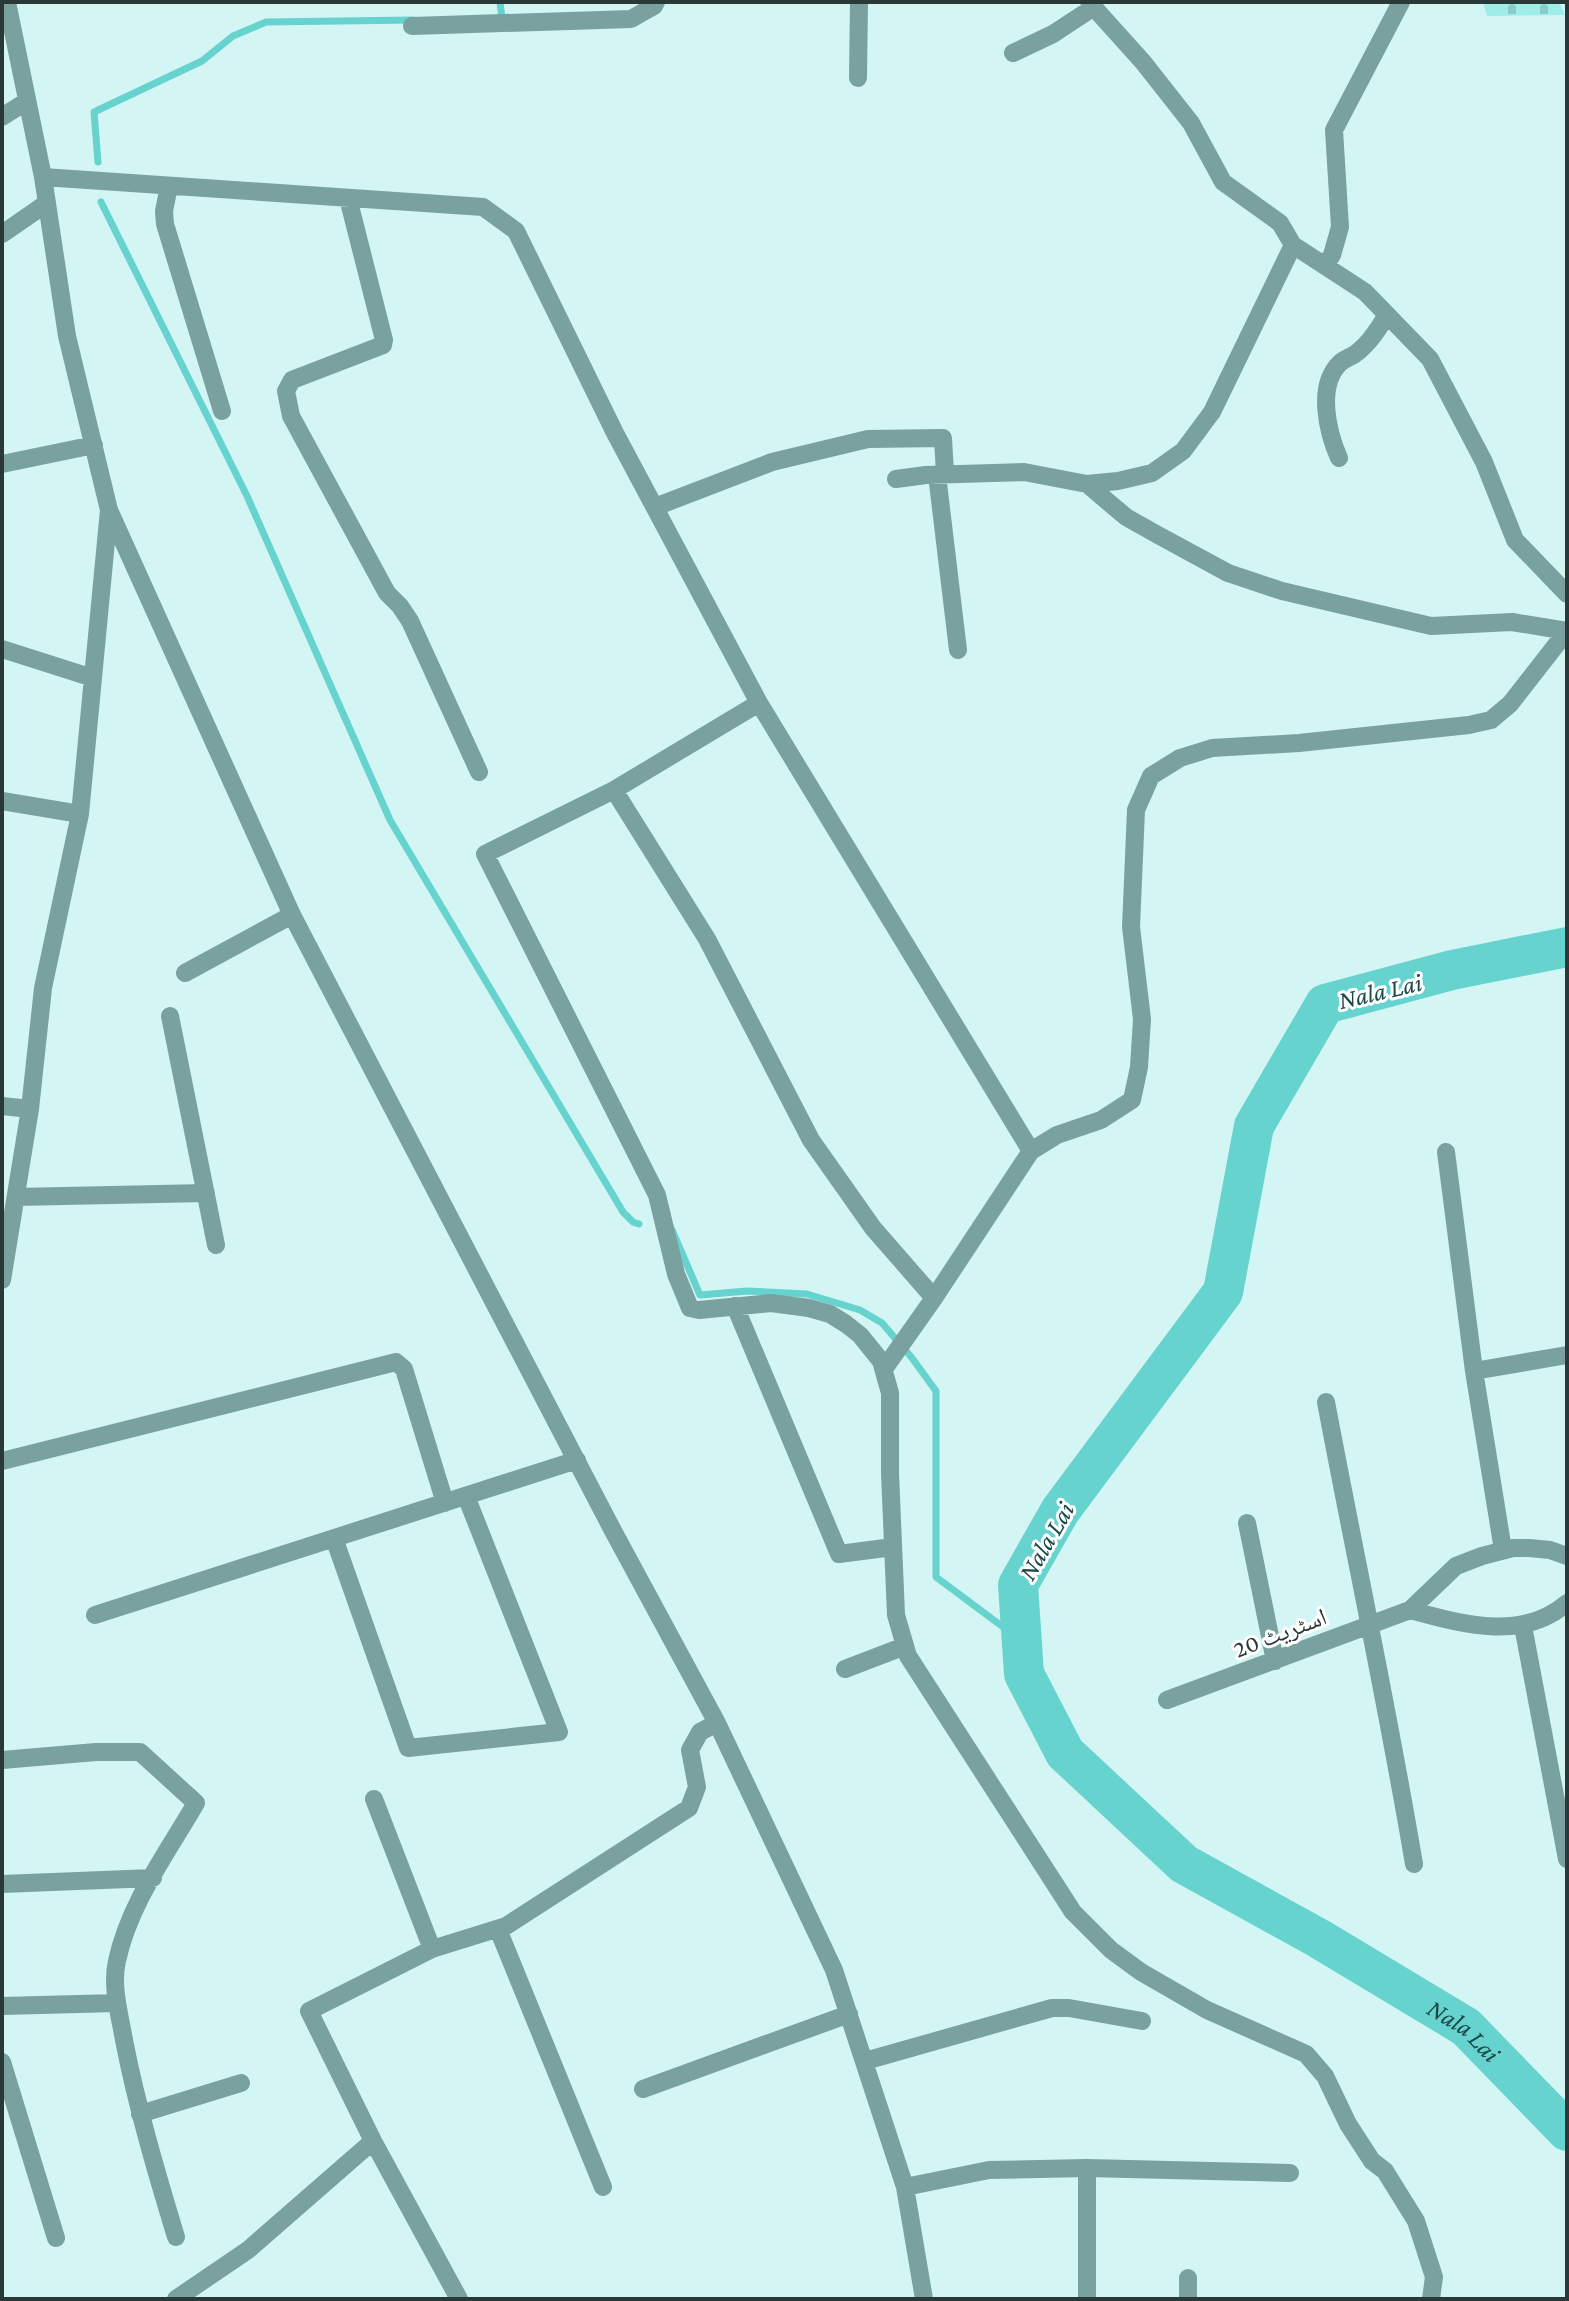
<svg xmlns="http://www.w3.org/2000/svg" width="1569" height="2301" font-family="'Crimson Pro','Noto Naskh Arabic',serif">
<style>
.cemetery{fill:url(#cemetery-stones)}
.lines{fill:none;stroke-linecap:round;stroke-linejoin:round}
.stream{stroke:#66d3cf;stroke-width:7}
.river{stroke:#66d3cf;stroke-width:40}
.minor{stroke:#78a19f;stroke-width:18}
.labels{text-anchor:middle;stroke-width:6;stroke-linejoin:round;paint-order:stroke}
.street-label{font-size:24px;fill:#2b3838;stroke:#fff}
.water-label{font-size:26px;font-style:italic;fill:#1a4b49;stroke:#fff}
</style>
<defs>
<pattern id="cemetery-stones" width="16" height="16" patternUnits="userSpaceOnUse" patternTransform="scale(2)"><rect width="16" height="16" fill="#9fede9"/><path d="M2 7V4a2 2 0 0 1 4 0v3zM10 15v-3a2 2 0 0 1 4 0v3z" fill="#89ccc9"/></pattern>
</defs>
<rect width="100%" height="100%" fill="#d3f5f3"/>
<path class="cemetery" d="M1483,2h76l6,13 -78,1z"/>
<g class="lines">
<path class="stream" d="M497,19h5l-2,-17
M98,162l-4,-50 108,-51 31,-25 33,-14 147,-2
M101,202l146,294 143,324 233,392 10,10 6,2
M672,1230l28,65 47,-4 60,3 53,16 22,13 30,35 24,33v186l86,64"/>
<path class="river" id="s1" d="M1567,947l-115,23 -127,34 -71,122 -31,166 -163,219 -42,74 6,89 41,79 119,111 134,74 148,89 101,104"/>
<path class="minor" d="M412,26l219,-7 23,-13 2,-4
M1013,53l40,-19 41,-27
M858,78l1,-76
M2,117l25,-16
M43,177l440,30 33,24 99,202 144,270 272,448
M169,186l-5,25 1,13 57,187
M348,198l36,142 -1,5 -91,35 -6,11 5,25 96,177 13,13 10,15 69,151
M2,234l45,-31
M1293,245l72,47 65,67 54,103 31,78 52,54
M1325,266l7,-11 8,-28 -6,-97 67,-128
M1339,458c-11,-25 -23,-72 1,-95 4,-4 11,-6 15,-9 14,-10 23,-25 32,-39
M2,464l92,-19
M937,475l21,175
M896,479l30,-4 98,-3 63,12 31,-3 34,-8 31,-22 29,-39 81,-167 -13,-22 -57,-41 -32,-59 -48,-61 -54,-60
M1087,484l39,33 32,18 70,38 54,18 149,35 81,-4 55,9
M655,507l117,-45 96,-23 75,-1 2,36
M109,510l183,405 319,612 106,196 117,247 71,217 19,112
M2,649l91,29
M759,703l-145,87 -129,64 172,341 19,79 14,34 9,2 72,-7 38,5 21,6 16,10 14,11 21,26 9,32v80l6,142 12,41 165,256 38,38 30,22 66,38 99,44 19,22 23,48 24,37 13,10 31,50 18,56 -3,22
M614,790l93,149 104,201 62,88 61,70
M2,801l78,13
M185,973l107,-58
M170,1016l46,229
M2,1106l28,3
M1446,1152l28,219 29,179
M16,1197l190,-4
M2,1280l28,-171 13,-121 37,-174 29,-304 -42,-174 -24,-159 -36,-175
M735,1306l104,248 54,-7
M884,1369l50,-71 97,-147 26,-16 44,-15 31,-20 7,-33 3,-48 -11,-92 5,-117 15,-34 29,-18 32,-10 87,-5 170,-18 22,-5 19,-16 57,-73
M1474,1371l93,-16
M1326,1402c29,154 62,307 88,462
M2,1461l394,-99 8,7 41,134
M1247,1523l28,138
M334,1538l74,210 151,-16 -93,-236
M1410,1610c52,14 111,32 157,-7
M95,1615l482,-155
M1523,1626l44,233
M845,1669l60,-23
M1167,1700l243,-90 46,-44 26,-10 31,-8h16l21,2 17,6
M2,1760l94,-8h44l56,51c-29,50 -67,101 -79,158 -6,25 3,55 7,79 13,67 32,131 52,197
M374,1799l58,150
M2,1884l151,-6
M498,1929l105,258
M2,2006l115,-3
M865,2061l187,-53h17l73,13
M2,2062l54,176
M643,2089l206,-75
M140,2114l101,-31
M1087,2168v131
M905,2187l84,-17 98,-2 203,5
M1188,2278v21
M176,2299l72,-49 125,-109
M459,2299l-86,-158 -64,-130 123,-62 74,-23 183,-118 8,-21 -7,-37 10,-18 17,-9"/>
</g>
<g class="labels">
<g class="street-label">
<text transform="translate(1280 1633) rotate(-21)" y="8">اسٹریٹ 20</text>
</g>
<g class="water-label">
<text transform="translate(1380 991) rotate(-13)" y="9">Nala Lai</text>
<text transform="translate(1046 1541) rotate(-60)" y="9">Nala Lai</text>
<text dy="9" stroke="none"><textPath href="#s1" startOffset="1584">Nala Lai</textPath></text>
</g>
</g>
<rect width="1569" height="2301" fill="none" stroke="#2b3838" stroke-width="8"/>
</svg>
